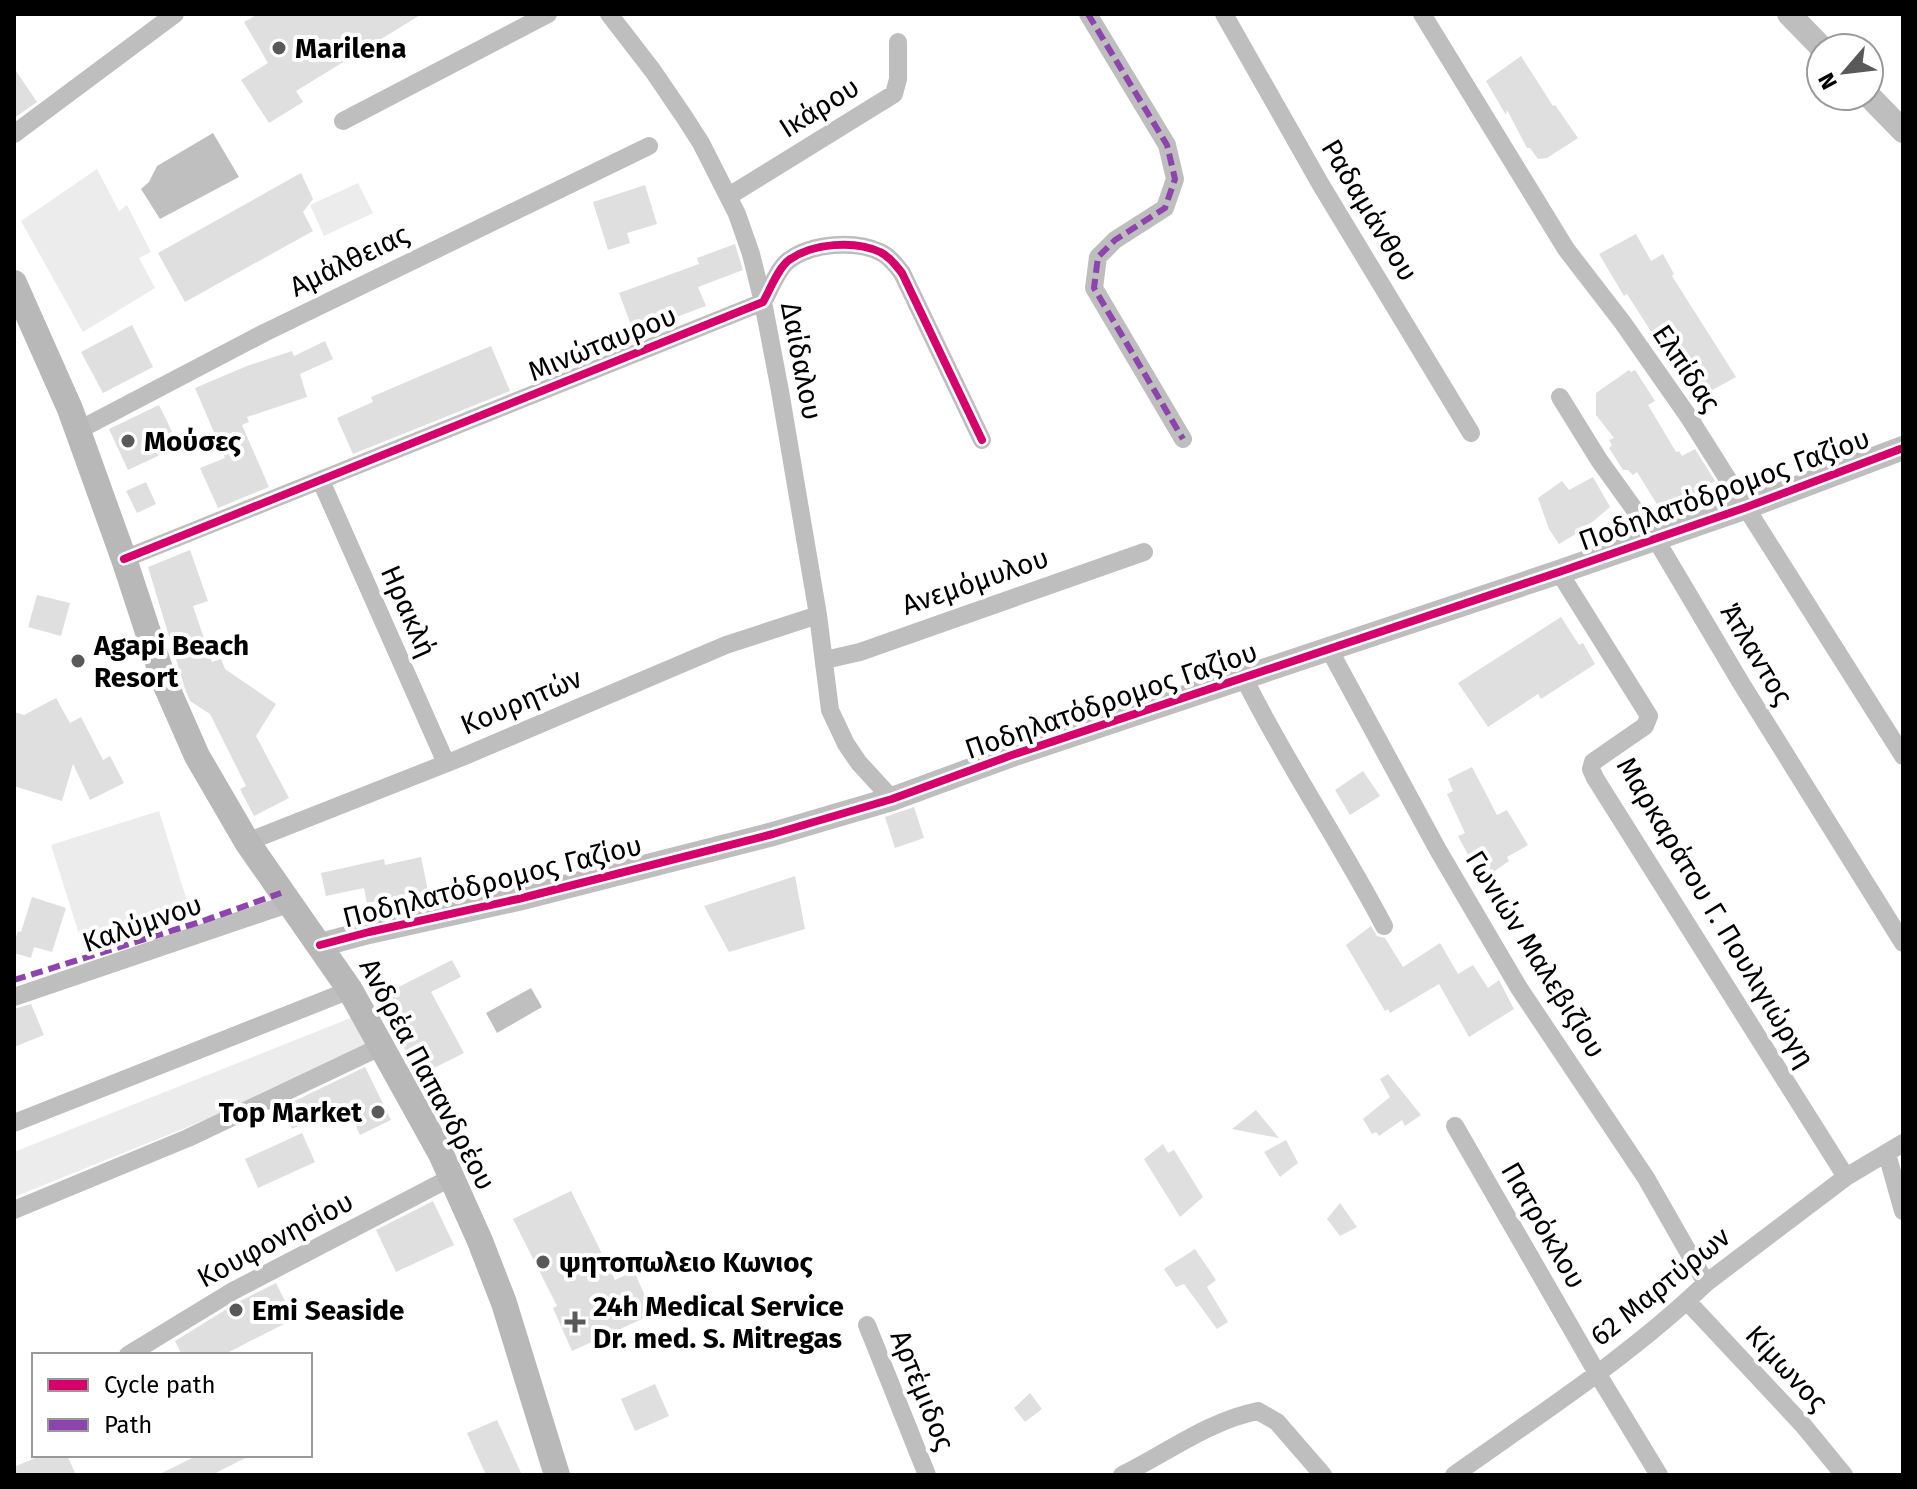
<svg xmlns="http://www.w3.org/2000/svg" width="1917" height="1489" font-family="'Fira Sans',sans-serif">
<style>
.green{fill:#ececec}
.water{fill:#bfbfbf}
.building{fill:#dfdfdf}
.lines{fill:none;stroke-linecap:round;stroke-linejoin:round}
.minor{stroke:#bebebe;stroke-width:18}
.tertiary{stroke:#bebebe;stroke-width:24}
.secondary{stroke:#b8b8b8;stroke-width:26}
.quiet{stroke:#8e44ad;stroke-width:6;stroke-dasharray:12 6;stroke-linecap:butt}
.cycleway-casing{stroke:#fff;stroke-width:13}
.cycleway{stroke:#d6006c;stroke-width:8}
.poi-dot{fill:#595959;stroke:#fff;stroke-width:3}
.labels{text-anchor:middle;stroke-width:8;stroke-linejoin:round;paint-order:stroke}
.poi-label{font-size:28px;font-weight:bold;fill:#000;stroke:#fff;text-anchor:start}
.street-label{font-size:28px;fill:#000;stroke:#fff}
</style>
<rect width="100%" height="100%" fill="#fff"/>
<path class="green" d="M97,169l22,42 8,-6 24,47 -12,6 16,30 -72,44 -62,-111z
M358,183l15,30 -49,23 -14,-31z
M159,811l33,106 -108,33 -33,-105z
M353,1017l18,28 -166,75 -191,77v-45z"/>
<path class="water" d="M213,133l26,44 -79,42 -19,-30 8,-7 8,-16z
M531,988l11,19 -45,26 -11,-20z"/>
<path class="building" d="M258,14h164l-126,77 7,11 -34,21 -28,-43 27,-17 -24,-41z
M1521,56l32,50 2,-1 23,33 -31,20 -9,1 -8,-11h-3l-20,-38 -1,5 -20,-34z
M14,68l23,34 -23,16z
M301,173l12,26 -10,13 10,19 -128,71 -27,-49z
M645,185l12,39 -30,9 3,10 -22,7 -15,-48z
M1636,234l15,27 12,-7 11,20 -2,2 64,101 -38,21 -36,-53h-5l-5,-7v-5l-25,-39 -3,2 -25,-42z
M735,244l8,26 -45,17 8,19 -72,27 -15,-40 80,-29 -2,-6z
M132,325l21,42 -50,26 -22,-41z
M325,341l8,18 -33,15 7,23 -60,20 2,5 -7,3 27,62 -51,21 -18,-40 25,-10 -30,-70 52,-22 45,-15 2,5z
M491,346l19,45 -157,63 -16,-36 36,-16 -2,-5z
M1629,370l2,2 4,-2 20,31 -7,4 28,47 3,-1 3,5 13,-7 20,32 -45,30 -10,-2 -23,-37 -4,3 -5,-5h-5l-14,-22 3,-3 -3,-5 5,-2 -18,-23v-22z
M159,405l20,41 -51,24 -19,-41z
M1593,477l17,30 -26,22 -25,15 -10,-15 -11,-31 24,-17 7,9z
M146,482l10,22 -19,9 -11,-22z
M190,550l18,51 -15,5 19,56 9,-3 4,10 51,35 -20,32 33,62 -35,18 -14,-27 6,-3 -36,-72 -20,-13 -5,-12 -37,-122z
M37,595l33,8 -9,33 -33,-9z
M1561,617l18,28 4,-2 12,21 -54,35 -3,-5 -50,33 -30,-44z
M56,698l14,25 11,-6 22,43 7,-4 14,27 -34,17 -17,-36 -11,37 -48,-15v-74l10,3z
M1472,767l25,48 10,-5 21,35 -21,12 2,4 -17,12 -3,-5 -4,1 -6,-9 -6,4 -15,-28 7,-3 -18,-39 6,-3 -5,-12z
M1363,771l17,25 -30,19 -15,-25z
M914,807l10,31 -29,10 -10,-31z
M421,857l7,34 -61,12 -3,-15 -38,8 -5,-23 63,-14 1,6z
M795,876l10,53 -76,23 -25,-46z
M32,897l34,11 -14,44 -18,-5 -3,11 -17,-5v-10l4,-12 3,1z
M1371,926l6,10 8,2 18,29 37,-24 18,31 15,-9 15,23 11,-8 15,29 -45,28 -30,-53 -49,29 -2,-4 -3,2 -39,-66z
M452,960l9,17 -30,15 33,61 -46,23 -39,-79z
M31,1004l13,31 -30,12v-38z
M365,1067l26,53 -31,15 -15,-32 -53,26 -10,-22z
M1388,1074l33,41 -16,11 -3,-6 -23,16 -3,-4 -4,2 -9,-15 27,-22 -10,-18z
M1256,1110l23,28 -47,-9z
M302,1133l13,29 -57,26 -13,-29z
M1286,1140l12,23 -18,14 -16,-25z
M1163,1144l5,9 6,-3 29,47 -23,20 -36,-58z
M571,1191l44,89 19,-9 19,43 -81,37 -19,-43 4,-2 -44,-87z
M433,1201l21,44 -58,27 -20,-42z
M1340,1203l17,24 -17,9 -13,-17z
M1195,1249l21,31 -9,7 21,35 -11,7 -33,-45 -8,3 -12,-18z
M276,1283l18,36 -71,36h-41l-7,-14 63,-39z
M655,1384l14,32 -34,15 -14,-32z
M1030,1393l12,16 -17,13 -11,-14z
M497,1420l25,55h-36l-19,-42z
M42,1455h25l9,20h-62v-8z
M198,1455h53l-39,20h-54z"/>
<g class="lines">
<path class="minor" d="M609,14l44,57 32,47 16,25 36,71 14,40 12,48 17,89 38,224 12,95 16,34 13,19 33,36
M1088,14l79,131 8,34 -10,29 -50,32 -17,17 -4,31 89,151
M1224,14l97,171 150,248
M1422,14l144,235 57,74 65,93 215,340
M343,121l205,-107
M14,134l161,-120
M729,196l165,-102 4,-15v-37
M1560,397l39,63 56,78 86,145 162,260
M77,431l187,-98 385,-187
M321,481l125,282
M124,559l639,-257c7,-12 15,-34 26,-42 23,-17 66,-20 91,-8 9,4 16,13 22,21l80,167
M1559,572l90,144 -4,10 -52,36 -2,7 4,9 251,399
M1329,649l109,201 81,138 127,190 60,105
M825,660l35,-8 284,-100
M1244,678c42,85 96,164 140,248
M247,842l213,-84 266,-113 92,-30
M14,997l274,-93
M14,1123l336,-133
M1455,1126l142,247 62,102
M1887,1154l16,57
M14,1210l174,-72 194,-92
M1687,1301l116,124 41,50
M867,1325l60,150
M128,1355l105,-64 219,-114
M1122,1475c45,-22 86,-54 136,-64l19,11 46,53
M1454,1475c86,-61 176,-119 252,-192l140,-106 57,-34"/>
<path class="tertiary" d="M1789,14l33,34
M1869,96l34,35
M320,945l49,-13 149,-33 255,-65 119,-35 120,-44 547,-183 185,-64 159,-60"/>
<path class="secondary" d="M14,283l56,126 54,150 40,122 33,75 50,86 103,148 91,164 39,87 24,62 53,172"/>
<path class="quiet" d="M1088,14l79,131 8,34 -10,29 -50,32 -17,17 -4,31 89,151
M14,980l189,-59 78,-28"/>
<g class="cycleway-casing">
<path id="cycleway" d="M124,559l639,-257c7,-12 15,-34 26,-42 23,-17 66,-20 91,-8 9,4 16,13 22,21l80,167
M320,945l49,-13 149,-33 255,-65 119,-35 120,-44 547,-183 185,-64 159,-60"/>
</g>
<use href="#cycleway" class="cycleway"/>
</g>
<g class="poi-dot">
<circle cx="279" cy="48" r="8"/>
<circle cx="128" cy="441" r="8"/>
<circle cx="78" cy="661" r="8"/>
<circle cx="378" cy="1112" r="8"/>
<circle cx="543" cy="1262" r="8"/>
<circle cx="236" cy="1310" r="8"/>
<path d="M571 1310h8v8h8v8h-8v8h-8v-8h-8v-8h8z"/>
</g>
<g class="labels">
<g class="poi-label">
<text x="295" y="58">Marilena</text>
<text x="144" y="451">Μούσες</text>
<text x="94" y="655">Agapi Beach<tspan x="94" dy="32">Resort</tspan></text>
<text x="362" y="1122" text-anchor="end">Top Market</text>
<text x="559" y="1272">ψητοπωλειο Κωνιος</text>
<text x="593" y="1316">24h Medical Service<tspan x="593" dy="32">Dr. med. S. Mitregas</tspan></text>
<text x="252" y="1320">Emi Seaside</text>
</g>
<g class="street-label">
<text transform="translate(819 107) rotate(-32)" y="10">Ικάρου</text>
<text transform="translate(1370 210) rotate(59)" y="10">Ραδαμάνθου</text>
<text transform="translate(349 260) rotate(-26)" y="10">Αμάλθειας</text>
<text transform="translate(602 343) rotate(-22)" y="10">Μινώταυρου</text>
<text transform="translate(802 361) rotate(79)" y="10">Δαίδαλου</text>
<text transform="translate(1687 368) rotate(56)" y="10">Ελπίδας</text>
<text transform="translate(1724 489) rotate(-20)" y="10">Ποδηλατόδρομος Γαζίου</text>
<text transform="translate(975 581) rotate(-19)" y="10">Ανεμόμυλου</text>
<text transform="translate(409 611) rotate(66)" y="10">Ηρακλή</text>
<text transform="translate(1757 654) rotate(59)" y="10">Άτλαντος</text>
<text transform="translate(1111 700) rotate(-19)" y="10">Ποδηλατόδρομος Γαζίου</text>
<text transform="translate(521 701) rotate(-23)" y="10">Κουρητών</text>
<text transform="translate(492 881) rotate(-14)" y="10">Ποδηλατόδρομος Γαζίου</text>
<text transform="translate(1716 912) rotate(59)" y="10">Μαρκαράτου Γ. Πουλιγιώργη</text>
<text transform="translate(142 923) rotate(-19)" y="10">Καλύμνου</text>
<text transform="translate(1536 954) rotate(58)" y="10">Γωνιών Μαλεβιζίου</text>
<text transform="translate(428 1074) rotate(62)" y="10">Ανδρέα Παπανδρέου</text>
<text transform="translate(1544 1225) rotate(60)" y="10">Πατρόκλου</text>
<text transform="translate(275 1239) rotate(-28)" y="10">Κουφονησίου</text>
<text transform="translate(1660 1286) rotate(-39)" y="10">62 Μαρτύρων</text>
<text transform="translate(1787 1368) rotate(47)" y="10">Κίμωνος</text>
<text transform="translate(923 1390) rotate(68)" y="10">Αρτέμιδος</text>
</g>
</g>
<rect width="1917" height="1489" fill="none" stroke="#000000" stroke-width="32"/>
<rect x="32" y="1353" width="280" height="104" fill="#ffffff" stroke="#999999" stroke-width="2"/>
<rect x="48" y="1379" width="40" height="12" fill="#d6006c" stroke="#999999" stroke-width="2"/>
<text x="104" y="1393" font-size="24" fill="#000000">Cycle path</text>
<rect x="48" y="1419" width="40" height="12" fill="#8e44ad" stroke="#999999" stroke-width="2"/>
<text x="104" y="1433" font-size="24" fill="#000000">Path</text>
<g transform="translate(1845 72) rotate(242)"><circle r="38" fill="#ffffff" stroke="#999999" stroke-width="2"/>
<path d="M0-6L14 30L0 20L-14 30Z" fill="#595959"/>
<text y="-12" font-size="22" font-weight="bold" text-anchor="middle" fill="#000000">N</text>
</g>
</svg>
